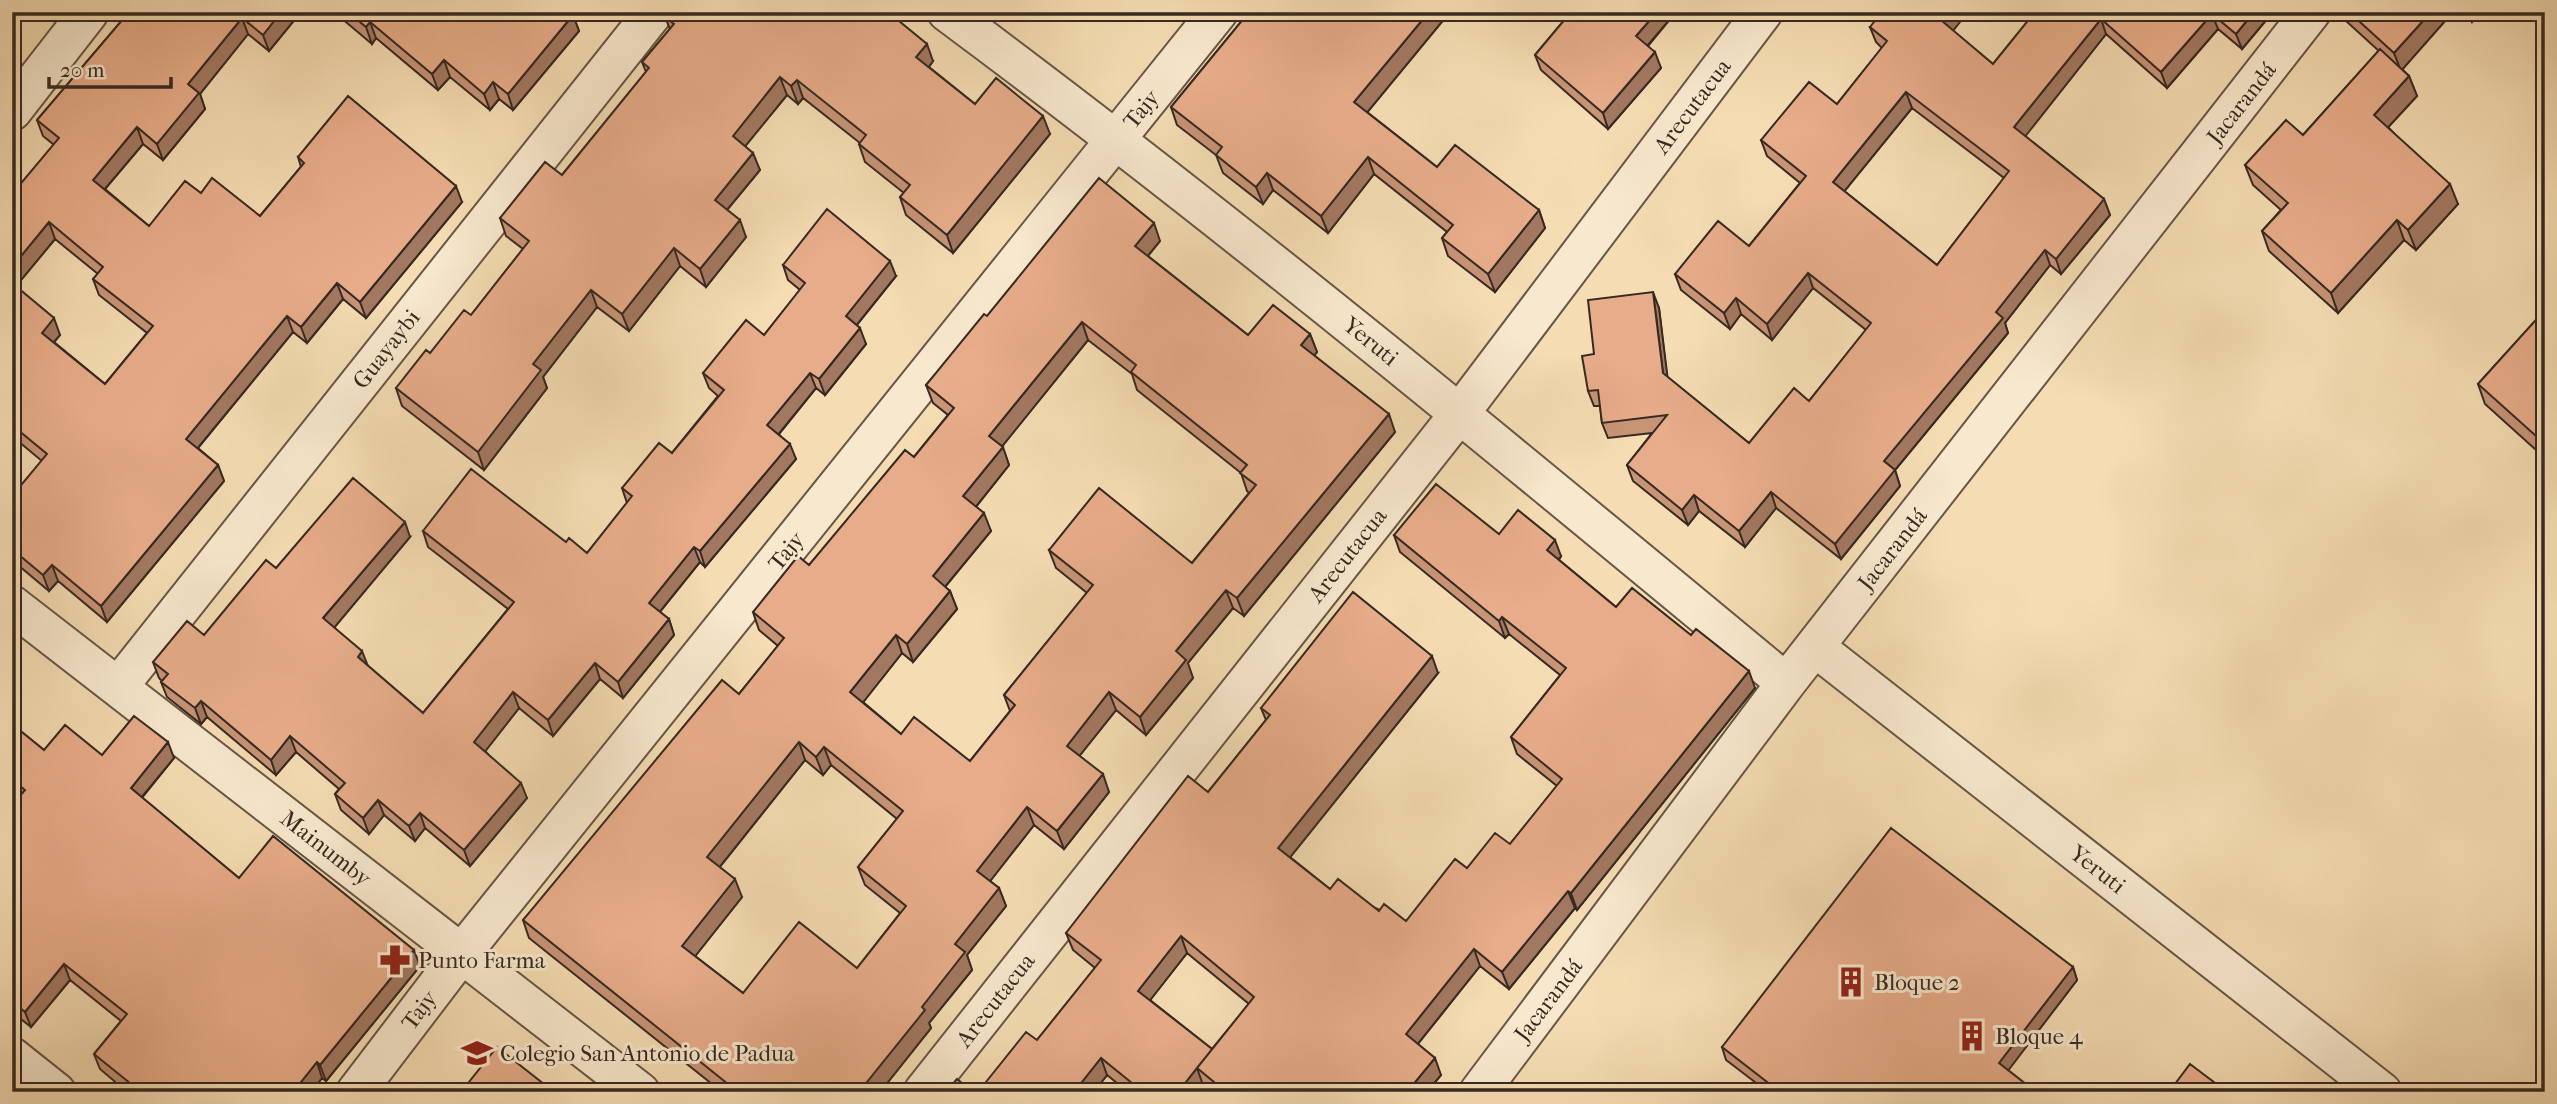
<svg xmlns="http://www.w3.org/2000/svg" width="2557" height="1104" font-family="'IM FELL French Canon',serif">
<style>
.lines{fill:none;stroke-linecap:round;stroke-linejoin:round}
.minor-casing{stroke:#665646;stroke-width:42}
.minor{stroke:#f8e8cd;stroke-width:38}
.wall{fill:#c79476;stroke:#362922;stroke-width:2;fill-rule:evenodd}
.shaded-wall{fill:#a27860;stroke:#362922;stroke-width:2}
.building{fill:#e7ac89;stroke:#362922;stroke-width:2;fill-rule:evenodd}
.labels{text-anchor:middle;stroke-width:6;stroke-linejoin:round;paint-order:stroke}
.street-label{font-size:23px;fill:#362922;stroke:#f8e8cd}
.poi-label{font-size:23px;fill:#362922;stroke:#f8e8cd;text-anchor:start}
</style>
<rect width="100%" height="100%" fill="#f5dcb2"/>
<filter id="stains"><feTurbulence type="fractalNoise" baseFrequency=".00286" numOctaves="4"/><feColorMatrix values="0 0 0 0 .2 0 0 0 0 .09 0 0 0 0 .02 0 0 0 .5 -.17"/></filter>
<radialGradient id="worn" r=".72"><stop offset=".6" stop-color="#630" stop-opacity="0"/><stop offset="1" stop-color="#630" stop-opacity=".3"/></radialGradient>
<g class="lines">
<g class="minor-casing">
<path id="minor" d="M947,12c288,214 563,442 839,671
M12,111l77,-99
M12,605l628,487
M1815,647l567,445
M118,687l536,-675
M12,1057l44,35
M356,1092l106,-139 756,-941
M923,1092l537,-679 303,-401
M1479,1092l307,-409 525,-671"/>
</g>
<use href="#minor" class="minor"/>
</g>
<path class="wall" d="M129,12h172l-32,39 -21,-17 -48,60 5,15 -42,51 -20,-16 -38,45 44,37 52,-33 59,23 41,-49 -3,-10 164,45 -96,116 -23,-19 -36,44 -14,-11 -95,116 20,17 6,16 -117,141 -49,-41 -9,10 -37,-31v-64l30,-35 -30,-25v-242l42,-49 -11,-9 -6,-16zM55,239l43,35 -5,5 6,16 48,38 -42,51 -51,-42 6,-7 -44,-49z
M334,12h236l3,3 6,16 -66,79 -14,-11 -9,11 -40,-33 -12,13 -62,-52 -4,6z
M1249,12h201l-83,100 70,55 102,43 6,18 -50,64 -47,-36 -6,-18 5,-6 -73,-58 -46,59 -55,-43 -10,14 -40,-31 -7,-18 -39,-30 -6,-18z
M1571,12h105l-28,34 13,22 -53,61 -67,-59 -6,-15z
M2035,12h238l-31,37 -24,-20 -51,59 -61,-54 -81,102 79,63 6,16 -49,59 -11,-9 -45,58 3,10 -113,137 5,16 -59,73 -65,-51 -31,39 -46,-36 -11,14 -55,-44 -6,-16 25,-32 -44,5 -6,-15 -2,-17h-6l-6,-15 6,-37 65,-46 8,69 82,66 60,-42 57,-71 -53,-42 -41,52 -31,-26 -11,15 -49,-39 -6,-16 74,-28 51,-63 -33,-27 -6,-16 76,-36 45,-56 -6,-6 -6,-15 83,4 40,33zM1912,108l92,70 -67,87 -93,-74z
M2342,12h111l-51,57 7,7 8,20 -29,31 70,77 -42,46 -12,-10 -66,73 -69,-62 -7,-20 19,-21 -28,-25 -8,-20 58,-30 76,-84 -33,-30z
M2461,12h20l-9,10z
M665,17l268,44 -4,6 46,37 75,30 -97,119 -47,-38 -6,-18 4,-4 -39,-31 -6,-18 1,-1 -57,-45 -5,6 -11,-9 -42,51 15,24 -33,40 19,27 -40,50 -26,-21 -51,65 -32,-24 -54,70 4,11 -63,82 -82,-64 -6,-18 34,-35 41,-38 52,-66 -17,-13 -6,-18 62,-43 84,-103 -4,-10 28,-33z
M1160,241l-12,15 100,79 62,-1 7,18 -3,3 81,77 -151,184 -11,-8 -46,55 6,15 -47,57 -30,-25 -37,46 30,36 -45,57 -30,-24 -44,56 9,7 7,18 -39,49 5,15 -43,53 2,5 -51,64h-158l-193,-154 -6,-18 216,-226 39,-48 -19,-16 -6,-18 56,-47 105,-108 34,-42 -15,-12 -7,-18 61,-69zM1088,340l44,34 5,16 104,83 6,18 2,2 -57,70 -143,-13 7,18 31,25 -83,102 6,16 -40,50 -69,-27 -38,-32 39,-49 11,9 44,-53 -7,-18 -5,-4 46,-56 -15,-24 33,-42 -7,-19zM805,760l18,15 8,-10 66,54 -39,48 7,18 35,28 -43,55 -114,25 -48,-37 47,-59 -22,-30z
M783,265l113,11 -39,49 9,19 -41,51 -9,-7 -37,46 17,25 -91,108 -5,-5 -40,50 9,7 5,16 -51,63 -23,-19 -47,57 -34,-28 -34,43 42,47 -57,68 -45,-38 -10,13 -31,-26 -15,19 -28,-24 -6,-16 4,-5 -43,-37 -20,23 -69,-58 -6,7 -34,-27 -6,-15 1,-1 -3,-3 -6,-16 51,-27 72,-67 134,-31 -76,90 33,38 56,48 85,-104 -80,-62 -5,-16 143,11 21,11 40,-50 -5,-15 50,-35 46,-57 -9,-8 -6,-15 61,-38 36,-45 -12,-10z
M2545,310v148l-60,-54 -7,-20z
M1499,534l62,22 -2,4 57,47 139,81 -178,222 -2,-2 -66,81 -29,-23 -62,78 23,31 -14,17h-216l-8,-7 -5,7h-70l-21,-17 -13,17h-116l59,-52 58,-72 -22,-18 -7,-17 142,-141 58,-72 -5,-12 177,-35 -148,184 40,32 76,32 61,-53 43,-24 47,-58 -40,-32 -6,-17 49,-62 -51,-41 -4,4 -105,-86 -6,-17zM1187,953l62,51 -37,45 -62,-49z
M12,724l32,26 58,5 72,3 -32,40 97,80 181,88 -94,115 -4,-3 -11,14h-184l-27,-23 -6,-15 27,-33 -51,-41 -39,47 -19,-15v-207l7,-9 -7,-6z
M2073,967l4,13 -69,90 28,22h-268l-42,-32 -4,-13z"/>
<path class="shaded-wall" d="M281,12h20l-32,39 -6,-16z
M1429,12h21l-89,108 -7,-18z
M1657,12h19l-34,40 -6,-16z
M1950,12h18l-20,25 -6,-16z
M2254,12h19l-31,37 -6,-15z
M2431,12h22l-52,59 -7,-18z
M2468,12h13l-9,10z
M2212,14l6,15 -51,59 -6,-16z
M573,15l6,16 -66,79 -5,-16z
M242,18l6,16 -48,60 5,15 -42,51 -6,-16 31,-60z
M2101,19l5,15 -86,109 -6,-16z
M370,22l6,16 -4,6 -6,-17z
M927,44l6,17 -10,14 -7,-18z
M1655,52l6,16 -53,61 -5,-16z
M444,60l6,17 -12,13 -6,-16z
M2409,76l8,20 -36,39 -7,-20z
M780,77l7,18 -48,59 -6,-18z
M797,80l6,18 -5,6 -7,-18z
M493,82l6,17 -9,11 -6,-16z
M1906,92l6,16 -73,90 -6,-16z
M1043,116l7,18 -97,119 -6,-18z
M137,127l6,17 -44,52 -6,-16z
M753,153l7,17 -39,47 -6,-17z
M1368,157l6,17 -46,59 -7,-17z
M1267,173l6,17 -10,14 -7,-17z
M2450,184l8,20 -42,46 -8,-20z
M456,186l6,16 -96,116 -6,-16z
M2104,199l6,16 -49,59 -5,-15z
M1539,210l6,18 -50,64 -7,-18z
M740,220l6,17 -40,50 -6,-18z
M2397,220l7,20 -66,73 -7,-20z
M49,222l6,17 -43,52v-24z
M1154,223l6,18 -19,23 -6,-18z
M674,248l6,18 -51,65 -7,-17z
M2045,250l5,15 -45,58 3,10 -113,137 5,16 -59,73 -6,-15 49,-83 112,-149z
M890,261l6,15 -45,56 -5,-16z
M1808,273l5,15 -41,52 -5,-16z
M337,283l6,16 -36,44 -6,-16z
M591,290l6,17 -54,70 4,11 -63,82 -6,-18 55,-88z
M1653,292l6,16 10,81 -6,-16z
M1736,298l5,16 -11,15 -6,-16z
M287,316l6,16 -101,123 -6,-16z
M54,318l6,17 -12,14 -6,-16z
M1082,322l6,18 -92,114 -7,-18z
M860,328l6,16 -41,51 -6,-16z
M1310,334l7,18 -9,11 -7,-18z
M810,373l6,15 -43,53 -6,-16z
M1389,414l6,18 -151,184 -7,-18z
M790,444l6,15 -91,108 -5,-16z
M1003,447l6,18 -39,49 -7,-18z
M218,465l6,16 -117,141 -6,-16z
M1771,492l5,16 -31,39 -6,-16z
M1694,495l5,16 -11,14 -6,-15z
M984,513l7,18 -52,63 -6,-18z
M405,522l5,15 -81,97 -6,-16z
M1555,540l6,16 -8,11 -6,-17z
M694,547l6,15 -46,57 -5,-16z
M52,565l6,16 -9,10 -6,-16z
M1226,590l7,18 -45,55 5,15 -47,57 -6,-18 36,-66z
M950,591l7,18 -44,53 -6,-18z
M1502,617l7,17 -4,4 -6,-17z
M669,619l5,16 -51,63 -5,-16z
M896,635l6,18 -45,57 -7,-18z
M362,651l6,15 -10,-9z
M1432,656l6,17 -154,192 -6,-17z
M595,663l5,16 -47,57 -5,-16z
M1749,671l6,17 -178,222 -6,-17z
M513,692l6,16 -39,50 -6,-16z
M1109,692l7,18 -43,54 -6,-18z
M201,701l6,16 -6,7 -6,-16z
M290,736l6,16 -20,23 -5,-15z
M168,742l6,16 -38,46 -5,-16z
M799,742l6,18 -92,115 -6,-18z
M824,747l7,18 -8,10 -7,-18z
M1103,774l6,18 -45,57 -7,-18z
M521,783l6,15 -57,68 -6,-16z
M378,800l6,15 -15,19 -6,-16z
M1027,807l7,18 -50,64 -7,-18z
M420,813l5,15 -10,13 -6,-15z
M735,879l7,18 -53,67 -7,-18z
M999,888l7,18 -39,49 5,15 -43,53 2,5 -51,64h-21l63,-85 33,-63z
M1568,891l7,17 -66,81 -7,-17z
M1181,936l6,17 -43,55 -6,-17z
M1474,949l6,17 -68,85 -6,-17z
M414,950l6,16 -94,115 -6,-16z
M64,964l6,16 -39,47 -6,-15z
M2073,967l4,13 -73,96 -5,-13z
M1101,1058l6,17 -13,17h-20z
M1435,1058l6,17 -14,17h-20z
M317,1062l5,16 -11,14h-18z
M1197,1068l6,17 -5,7h-20z"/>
<path class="building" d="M129,12h152l-18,23 -21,-17 -54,66 11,9 -42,51 -20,-17 -44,53 56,46 36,-45 16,12 11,-15 48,38 44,-53 -6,-6 50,-61 108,90 -96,116 -23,-19 -36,44 -14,-11 -101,123 32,26 -117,141 -49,-41 -9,10 -31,-26v-53l35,-42 -35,-29v-142l42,35 -12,15 63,51 48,-58 -60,-47 10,-12 -54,-45 -37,45v-73l47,-56 -22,-18z
M348,12h222l3,3 -65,79 -15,-12 -9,12 -40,-34 -12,14 -62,-52 -4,5z
M669,12h219l39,32 -11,13 59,47 21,-26 47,38 -96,119 -47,-38 10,-12 -51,-41 7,-9 -69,-55 -6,6 -11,-9 -47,59 20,17 -38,47 25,20 -40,49 -26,-21 -52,66 -31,-24 -58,74 8,6 -63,82 -82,-64 30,-38 4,3 34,-43 7,5 58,-74 -29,-23 45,-56 17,13 87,-107 -7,-6 32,-38 -9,-7z
M1249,12h180l-75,90 83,65 18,-22 84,65 -51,64 -46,-36 11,-13 -85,-68 -47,59 -54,-43 -11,14 -40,-32 6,-8 -51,-40z
M1571,12h86l-21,24 19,16 -52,61 -68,-58z
M1882,12h68l-8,9 51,43 42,-52h219l-18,22 -24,-20 -51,58 -60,-53 -87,108 90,72 -48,60 -11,-9 -49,62 7,6 -119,143 11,9 -60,74 -64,-52 -32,39 -45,-36 -12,15 -55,-45 40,-50 -65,8 -4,-33 -10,1 -6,-35 12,-2 -6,-54 65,-8 10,81 86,70 45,-55 15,13 62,-78 -63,-50 -41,51 -31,-26 -12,15 -49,-39 43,-53 31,25 57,-70 -45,-36 48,-58 28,22 50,-63 -17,-14zM1906,92l103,79 -72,94 -104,-83z
M2349,12h82l-37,41z
M2380,49l29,27 -35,39 76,69 -42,46 -11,-10 -66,73 -69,-62 26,-28 -43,-38 41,-45 17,15z
M1099,178l55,45 -19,23 113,89 25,-30 37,29 -9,11 88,69 -152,184 -11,-8 -50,61 10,9 -46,57 -31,-25 -42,54 36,28 -46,57 -30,-24 -50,64 22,17 -44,56 10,8 -43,55 3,3 -66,82h-100l-1,-1 -1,1h-19l-215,-172 199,-240 17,14 45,-56 -31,-26 45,-56 11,9 96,-115 9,7 40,-49 -28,-23 58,-71 3,2zM1082,322l54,43 -5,7 116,93 -7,8 16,12 -64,78 -93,-75 -50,62 44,35 -89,110 11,10 -45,56 -56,-44 -13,17 -51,-42 46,-57 11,9 43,-53 -17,-15 51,-63 -21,-17 40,-49 -14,-11zM799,742l17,15 8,-10 79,64 -45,56 48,39 -49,62 -58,-46 -56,71 -61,-47 53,-67 -28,-22z
M827,209l63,52 -44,55 14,12 -41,51 -9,-6 -43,52 23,19 -90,107 -6,-4 -45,56 20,16 -51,63 -23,-19 -47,57 -35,-28 -39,50 47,41 -57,67 -44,-37 -11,13 -31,-26 -15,18 -28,-24 10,-11 -55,-47 -19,24 -70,-59 -6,7 -34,-26 7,-8 -15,-12 34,-41 17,14 62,-75 10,8 77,-90 52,44 -82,96 39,33 -4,6 65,56 91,-111 -91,-71 48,-62 95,73 3,-4 18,15 45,-57 -10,-8 37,-45 13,10 52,-63 -21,-17 43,-53 18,15 41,-52 -22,-18z
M2545,310v134l-67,-60z
M1436,484l63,50 19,-24 37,30 -8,10 69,57 16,-19 59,47 5,-6 53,42 -178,222 -3,-2 -66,81 -28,-23 -68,85 29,24 -28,34h-181l-29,-24 -19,24h-35l-42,-34 -27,34h-96l48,-60 11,8 64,-80 -35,-27 122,-157 20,16 62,-77 -9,-7 92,-116 79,64 -154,192 52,41 8,-10 41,32 5,-7 22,17 49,-62 12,9 28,-35 15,11 52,-65 -51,-42 55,-69 -64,-51 -3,4 -105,-86zM1181,936l73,61 -57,71 15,-19 -74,-58z
M134,716l34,26 -37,46 108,90 34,-42 141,114 -94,115 -3,-3 -24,30h-152l-47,-38 33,-40 -63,-50 -39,48 -13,-11v-196l13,-15 -13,-11v-55l32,26 21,-25 37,30z
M1891,828l182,139 -74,96 37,29h-256l-58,-45z
M497,1047l57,45h-93z
M2190,1064l37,28h-58z
M957,1079l16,13h-27z
M1646,1084l11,8h-17z"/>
<defs>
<g id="pharmacy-bare" transform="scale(2.415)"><path d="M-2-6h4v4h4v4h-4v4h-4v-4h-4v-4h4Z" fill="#8f2418" stroke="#f8e8cd" stroke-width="2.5" paint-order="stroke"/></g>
<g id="building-bare" transform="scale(2.415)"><path d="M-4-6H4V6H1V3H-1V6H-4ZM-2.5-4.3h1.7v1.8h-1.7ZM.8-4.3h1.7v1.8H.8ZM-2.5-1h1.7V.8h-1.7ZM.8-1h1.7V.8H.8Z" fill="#8f2418" stroke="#f8e8cd" stroke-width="2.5" paint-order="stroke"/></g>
<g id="school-bare" transform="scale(2.415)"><path d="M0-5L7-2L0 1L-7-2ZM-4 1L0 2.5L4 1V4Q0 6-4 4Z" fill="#8f2418" stroke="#f8e8cd" stroke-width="2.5" paint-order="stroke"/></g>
</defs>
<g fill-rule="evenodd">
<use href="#pharmacy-bare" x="395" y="960"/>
<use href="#building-bare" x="1851" y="982"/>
<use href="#building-bare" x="1972" y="1036"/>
<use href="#school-bare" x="477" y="1053"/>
</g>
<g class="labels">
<g class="street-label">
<text transform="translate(2241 103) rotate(-52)" y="8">Jacarandá</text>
<text transform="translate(1692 106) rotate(-53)" y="8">Arecutacua</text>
<text transform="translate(1141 109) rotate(-51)" y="8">Tajy</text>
<text transform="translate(1371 341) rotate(39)" y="8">Yeruti</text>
<text transform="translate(386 349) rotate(-52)" y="8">Guayaybi</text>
<text transform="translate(1892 549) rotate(-52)" y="8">Jacarandá</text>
<text transform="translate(786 551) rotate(-51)" y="8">Tajy</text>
<text transform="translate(1347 555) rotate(-52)" y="8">Arecutacua</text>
<text transform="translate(326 848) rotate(38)" y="8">Mainumby</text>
<text transform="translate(2098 869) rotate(38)" y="8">Yeruti</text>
<text transform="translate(995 1000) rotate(-52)" y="8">Arecutacua</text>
<text transform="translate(1548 1000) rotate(-53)" y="8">Jacarandá</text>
<text transform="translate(419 1010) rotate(-53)" y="8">Tajy</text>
</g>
<g class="poi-label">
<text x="418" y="968">Punto Farma</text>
<text x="1874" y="990">Bloque 2</text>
<text x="1995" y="1044">Bloque 4</text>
<text x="500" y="1061">Colegio San Antonio de Padua</text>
</g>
</g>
<rect width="2557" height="1104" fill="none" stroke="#f5dcb2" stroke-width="42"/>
<rect x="14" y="14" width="2529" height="1076" fill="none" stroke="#362922" stroke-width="3.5"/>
<rect x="21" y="21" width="2515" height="1062" fill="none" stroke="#362922" stroke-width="2"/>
<path d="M49 77v10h122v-10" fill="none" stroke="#362922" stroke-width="3.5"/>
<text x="60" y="77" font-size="21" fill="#362922" stroke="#f8e8cd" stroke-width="5" paint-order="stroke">20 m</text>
<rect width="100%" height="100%" filter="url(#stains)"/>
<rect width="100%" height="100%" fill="url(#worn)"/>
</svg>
